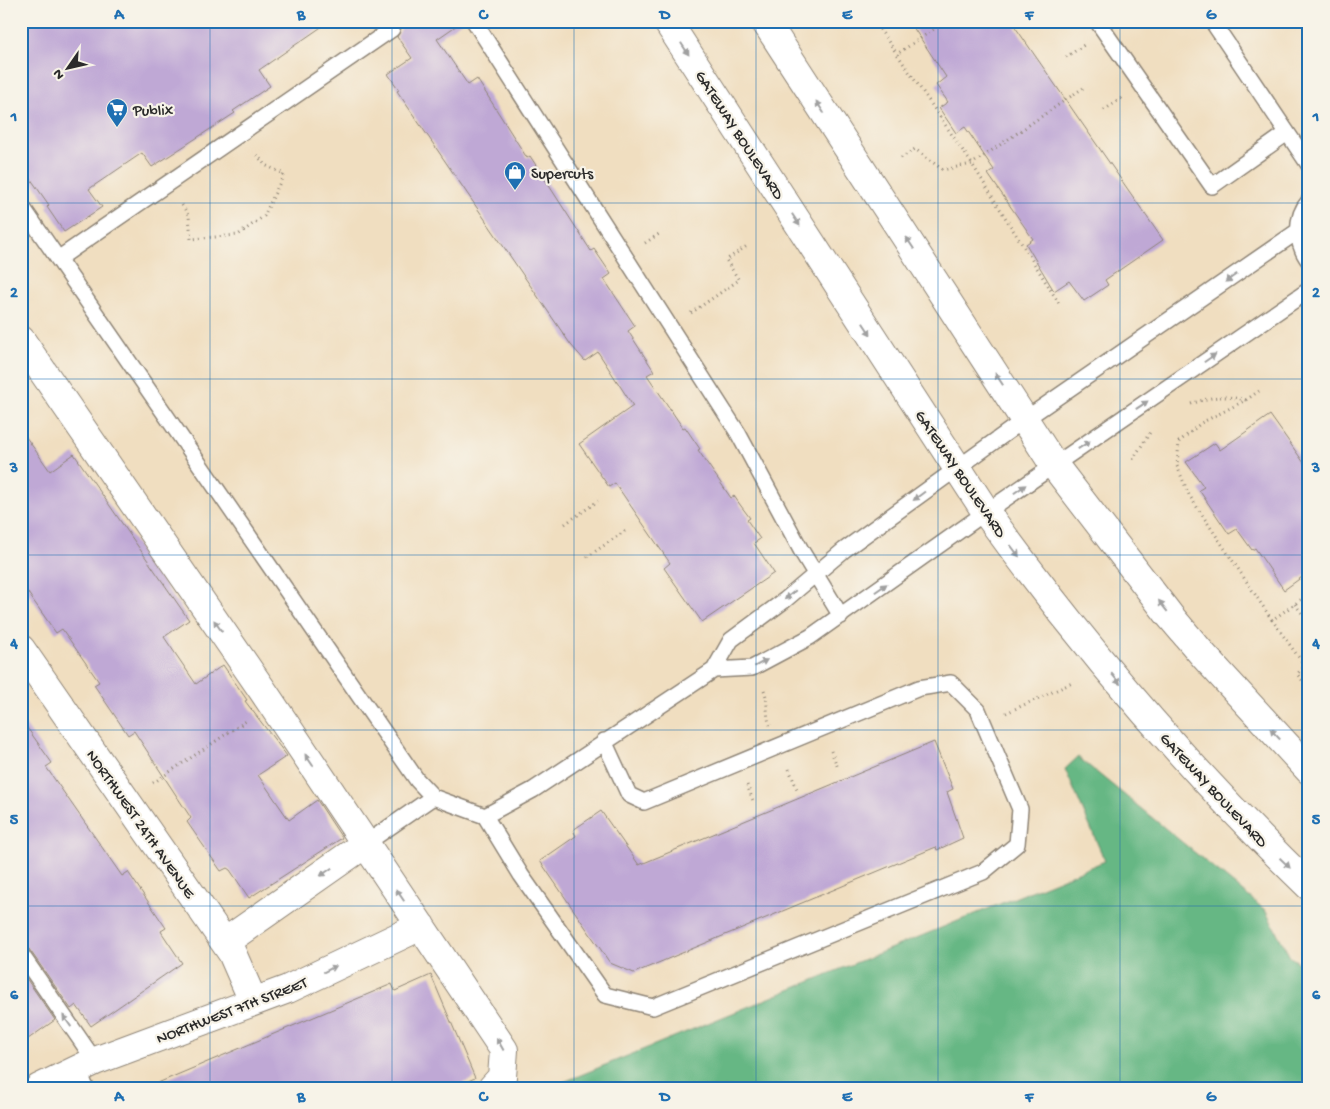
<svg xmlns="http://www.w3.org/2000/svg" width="1330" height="1109" font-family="'Gochi Hand',sans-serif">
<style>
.forest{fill:#66b784;stroke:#487158}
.building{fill:#bfa8d5}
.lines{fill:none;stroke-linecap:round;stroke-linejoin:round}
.service-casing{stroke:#8e8476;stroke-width:18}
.minor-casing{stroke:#8e8476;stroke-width:30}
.secondary-casing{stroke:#8e8476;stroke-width:30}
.path{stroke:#8e8476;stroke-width:3;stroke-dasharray:1 4;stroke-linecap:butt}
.service{stroke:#fff;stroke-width:15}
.minor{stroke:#fff;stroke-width:28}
.secondary{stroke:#fff;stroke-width:28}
.oneway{fill:#a0a0a0}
.grid{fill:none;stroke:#1f6fb2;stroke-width:1;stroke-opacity:0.55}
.labels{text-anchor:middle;stroke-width:4.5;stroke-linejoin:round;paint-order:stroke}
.poi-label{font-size:16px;fill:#2b2b2b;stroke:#f7f3e8;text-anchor:start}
.street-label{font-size:16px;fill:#2b2b2b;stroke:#f7f3e8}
.neatline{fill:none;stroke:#1f6fb2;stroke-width:2}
.grid-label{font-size:16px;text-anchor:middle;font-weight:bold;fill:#1f6fb2}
</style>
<rect width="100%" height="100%" fill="#f7f3e8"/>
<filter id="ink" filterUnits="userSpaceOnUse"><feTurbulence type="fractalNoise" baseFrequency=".02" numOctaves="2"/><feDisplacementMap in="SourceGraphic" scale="10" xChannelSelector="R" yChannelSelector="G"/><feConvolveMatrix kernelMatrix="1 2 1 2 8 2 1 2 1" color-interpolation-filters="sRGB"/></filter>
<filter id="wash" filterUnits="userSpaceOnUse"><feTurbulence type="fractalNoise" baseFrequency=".0096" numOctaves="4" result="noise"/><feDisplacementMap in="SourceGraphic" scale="20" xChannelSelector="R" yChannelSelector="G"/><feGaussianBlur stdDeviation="1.12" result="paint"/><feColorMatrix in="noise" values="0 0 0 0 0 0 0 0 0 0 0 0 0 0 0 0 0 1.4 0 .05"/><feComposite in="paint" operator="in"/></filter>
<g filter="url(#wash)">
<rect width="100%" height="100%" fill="#f0dec0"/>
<path class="forest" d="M1078,757l187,153 25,47 19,12v119h-760l556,-227 -40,-92z"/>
<g id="blocks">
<path class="building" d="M21,21h309l-71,49 11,16 -37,25 2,2 -83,54 -10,-14 -53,36 13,18 -38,25 -17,-25 2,-2 -28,-40z
M397,21h66l-26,18 31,46 9,-6 50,79 3,-2 61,95 3,-2 17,25 -7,5 31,47 -7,5 26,40 -7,4 36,53 2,-1 15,22 -2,1 33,48 3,-2 7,10 9,12 -3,2 13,19 -6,4 20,30 -72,49 -38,-54 6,-5 -55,-80 -6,4 -30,-43 54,-38 -35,-54 -13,9 -14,-16 -174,-254 2,-1 -11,-16 24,-16 -15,-21 4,-8z
M909,21h102l152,219 -58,40 3,5 -24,16 -15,-20 -15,10 -28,-47 7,-5 -45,-65 6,-4 -29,-43 -9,6 -17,-25 9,-6 -12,-17 10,-8z
M1270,415l39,55v102l-25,18 -29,-42 -3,2 -15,-21 -8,5 -30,-44 5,-3 -18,-25 29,-19 5,7z
M21,430l29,41 24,-17 115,166 -25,17 32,47 27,-19 24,35 -2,1 42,55 -29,19 31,45 28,-20 25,38 -93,60 -19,-28 -3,-2 -6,3 -34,-49 4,-4 -57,-87 -6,4 -34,-50 5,-3 -37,-53 -6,4 -35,-50z
M21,719l31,44 -6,4 76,109 6,-4 38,56 -5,3 1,2 20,30 -91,63 -15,-21 -5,4 -42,-60 -8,-4z
M934,742l19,47 -6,3 16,46 -26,12 -1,-3 -302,126 -24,-10 -70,-102 36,-25 -3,-6 28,-19 38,54z
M21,971l34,49 -34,24z
M431,975l44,103 -23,10h-306l246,-104 3,7z"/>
</g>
</g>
<g filter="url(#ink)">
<use href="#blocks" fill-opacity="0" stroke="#8e8476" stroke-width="1"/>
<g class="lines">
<g class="service-casing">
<path id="service" d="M474,21l264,412 64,119 39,64
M1097,21l115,165 75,-53
M1212,21l97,144
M1309,201c-15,17 -13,43 0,60
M21,205l396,575 16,17 52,19 36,59 84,120 48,12 330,-135 34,-28 3,-35 -42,-99 -27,-27 -32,5 -275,114 -15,-7 -25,-54
M58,259l334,-230
M714,670l38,-2 58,-31 176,-125 323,-222
M485,816l48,-26 181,-120 17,-30 54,-40 59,-50 180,-130 274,-189
M365,844l68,-47
M21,954l74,107
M78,1068l8,20"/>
</g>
<g class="minor-casing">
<path id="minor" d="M21,340l240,348 243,362 -2,27 -10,11
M21,649l211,304 21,48
M225,942l140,-98
M39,1088l56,-27 193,-72 133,-63"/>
</g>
<g class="secondary-casing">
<path id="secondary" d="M667,21l319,491c97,134 204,259 323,374
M765,21l289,444 116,151 34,40 105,114"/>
</g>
<path class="path" d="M874,21l23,33
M946,21l-49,33 75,110 88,141
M1066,57l18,-12
M1104,110l18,-12
M901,158l14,-9 28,21 29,-6 111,-76
M182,205l7,11 2,23 47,-4 26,-19 20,-42 -19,-9 -10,-13
M645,243l14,-9
M691,313l48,-33 -13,-20 21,-14
M1246,400l13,-9
M1191,404c22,-8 31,-9 55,-4l-45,23 -22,19 -2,24 12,29 83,125
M1133,459l18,-28
M565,524l33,-23
M587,557l38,-26
M1309,594l-37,26 33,46 -8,8 12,14
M1295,604l14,19
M764,690c5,12 1,23 6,35
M1308,710h1
M1006,713l66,-30
M831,751l7,17
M789,769l8,20
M153,783l93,-62
M747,785l7,18"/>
<use href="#service" class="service"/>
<use href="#minor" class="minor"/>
<use href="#secondary" class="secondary"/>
</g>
<defs><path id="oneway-solid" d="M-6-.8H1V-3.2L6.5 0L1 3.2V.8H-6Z" transform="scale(1.25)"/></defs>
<g class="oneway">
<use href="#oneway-solid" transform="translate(685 49) rotate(57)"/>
<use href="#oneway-solid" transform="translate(820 107) rotate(-123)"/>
<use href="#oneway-solid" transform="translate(796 220) rotate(57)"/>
<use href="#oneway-solid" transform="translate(910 243) rotate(-123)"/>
<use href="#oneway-solid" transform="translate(1231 278) rotate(145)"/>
<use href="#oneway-solid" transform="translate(867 329) rotate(57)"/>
<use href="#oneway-solid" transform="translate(1210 358) rotate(-35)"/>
<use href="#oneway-solid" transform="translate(999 379) rotate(-123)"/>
<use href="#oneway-solid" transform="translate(1142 405) rotate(-34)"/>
<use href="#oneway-solid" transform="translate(1084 445) rotate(-34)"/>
<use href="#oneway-solid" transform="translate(1020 489) rotate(-35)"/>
<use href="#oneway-solid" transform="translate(919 496) rotate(143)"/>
<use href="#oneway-solid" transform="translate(1015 551) rotate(53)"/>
<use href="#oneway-solid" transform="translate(881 588) rotate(-35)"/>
<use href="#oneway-solid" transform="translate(790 595) rotate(140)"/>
<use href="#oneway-solid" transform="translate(1163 606) rotate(-128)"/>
<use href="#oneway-solid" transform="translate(218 626) rotate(-125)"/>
<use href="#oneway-solid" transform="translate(761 663) rotate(-28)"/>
<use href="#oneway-solid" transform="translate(1116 679) rotate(50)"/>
<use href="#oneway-solid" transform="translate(1275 734) rotate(-133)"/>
<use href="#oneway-solid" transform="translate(309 760) rotate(-124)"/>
<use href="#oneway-solid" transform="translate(1285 863) rotate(44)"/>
<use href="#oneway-solid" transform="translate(326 872) rotate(145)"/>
<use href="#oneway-solid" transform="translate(400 895) rotate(-124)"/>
<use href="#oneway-solid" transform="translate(330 969) rotate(-26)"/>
<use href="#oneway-solid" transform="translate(67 1021) rotate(-125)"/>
<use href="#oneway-solid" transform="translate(500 1044) rotate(-119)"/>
</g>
</g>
<path class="grid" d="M210,21v1067M392,21v1067M574,21v1067M756,21v1067M938,21v1067M1120,21v1067M21,203h1288M21,379h1288M21,555h1288M21,730h1288M21,906h1288"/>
<defs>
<g id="supermarket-pin" transform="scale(1.125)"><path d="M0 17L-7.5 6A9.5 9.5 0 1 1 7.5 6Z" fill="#1f6fb2" stroke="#f7f3e8"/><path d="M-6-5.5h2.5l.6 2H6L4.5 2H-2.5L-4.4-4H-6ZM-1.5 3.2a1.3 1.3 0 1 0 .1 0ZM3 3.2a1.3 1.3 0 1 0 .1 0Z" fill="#fff"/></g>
<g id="shop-pin" transform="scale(1.125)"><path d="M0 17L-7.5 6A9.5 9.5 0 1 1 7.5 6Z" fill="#1f6fb2" stroke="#f7f3e8"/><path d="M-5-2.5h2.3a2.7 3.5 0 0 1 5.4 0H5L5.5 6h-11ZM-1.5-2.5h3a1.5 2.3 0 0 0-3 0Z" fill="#fff"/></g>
</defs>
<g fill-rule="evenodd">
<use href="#supermarket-pin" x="117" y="109"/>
<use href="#shop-pin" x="515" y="172"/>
</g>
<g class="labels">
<g class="poi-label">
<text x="133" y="115">Publix</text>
<text x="531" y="178">Supercuts</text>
</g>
<g class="street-label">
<text transform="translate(741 134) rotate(57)" y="6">GATEWAY BOULEVARD</text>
<text transform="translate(962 473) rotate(56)" y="6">GATEWAY BOULEVARD</text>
<text transform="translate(1215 789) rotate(47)" y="6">GATEWAY BOULEVARD</text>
<text transform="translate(142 823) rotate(55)" y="6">NORTHWEST 24TH AVENUE</text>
<text transform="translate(231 1009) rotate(-21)" y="6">NORTHWEST 7TH STREET</text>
</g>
</g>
<rect width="1330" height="1109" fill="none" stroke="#f7f3e8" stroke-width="55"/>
<g transform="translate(68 68) rotate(236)" stroke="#f7f3e8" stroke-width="4" paint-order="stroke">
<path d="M0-4L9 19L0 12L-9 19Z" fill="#2b2b2b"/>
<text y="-8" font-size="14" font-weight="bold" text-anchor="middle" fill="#2b2b2b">N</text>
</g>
<rect x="28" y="28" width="1274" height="1054" class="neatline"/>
<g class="grid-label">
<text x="119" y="19">A</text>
<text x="301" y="19">B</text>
<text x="483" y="19">C</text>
<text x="665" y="19">D</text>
<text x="847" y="19">E</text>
<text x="1029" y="19">F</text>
<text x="1211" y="19">G</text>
<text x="14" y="121">1</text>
<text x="1316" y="121">1</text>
<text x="14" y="297">2</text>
<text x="1316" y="297">2</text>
<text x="14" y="472">3</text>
<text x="1316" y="472">3</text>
<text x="14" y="648">4</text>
<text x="1316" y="648">4</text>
<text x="14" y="824">5</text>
<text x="1316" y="824">5</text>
<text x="14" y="999">6</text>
<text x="1316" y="999">6</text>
<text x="119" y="1101">A</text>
<text x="301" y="1101">B</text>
<text x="483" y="1101">C</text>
<text x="665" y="1101">D</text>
<text x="847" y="1101">E</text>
<text x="1029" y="1101">F</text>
<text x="1211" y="1101">G</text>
</g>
</svg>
